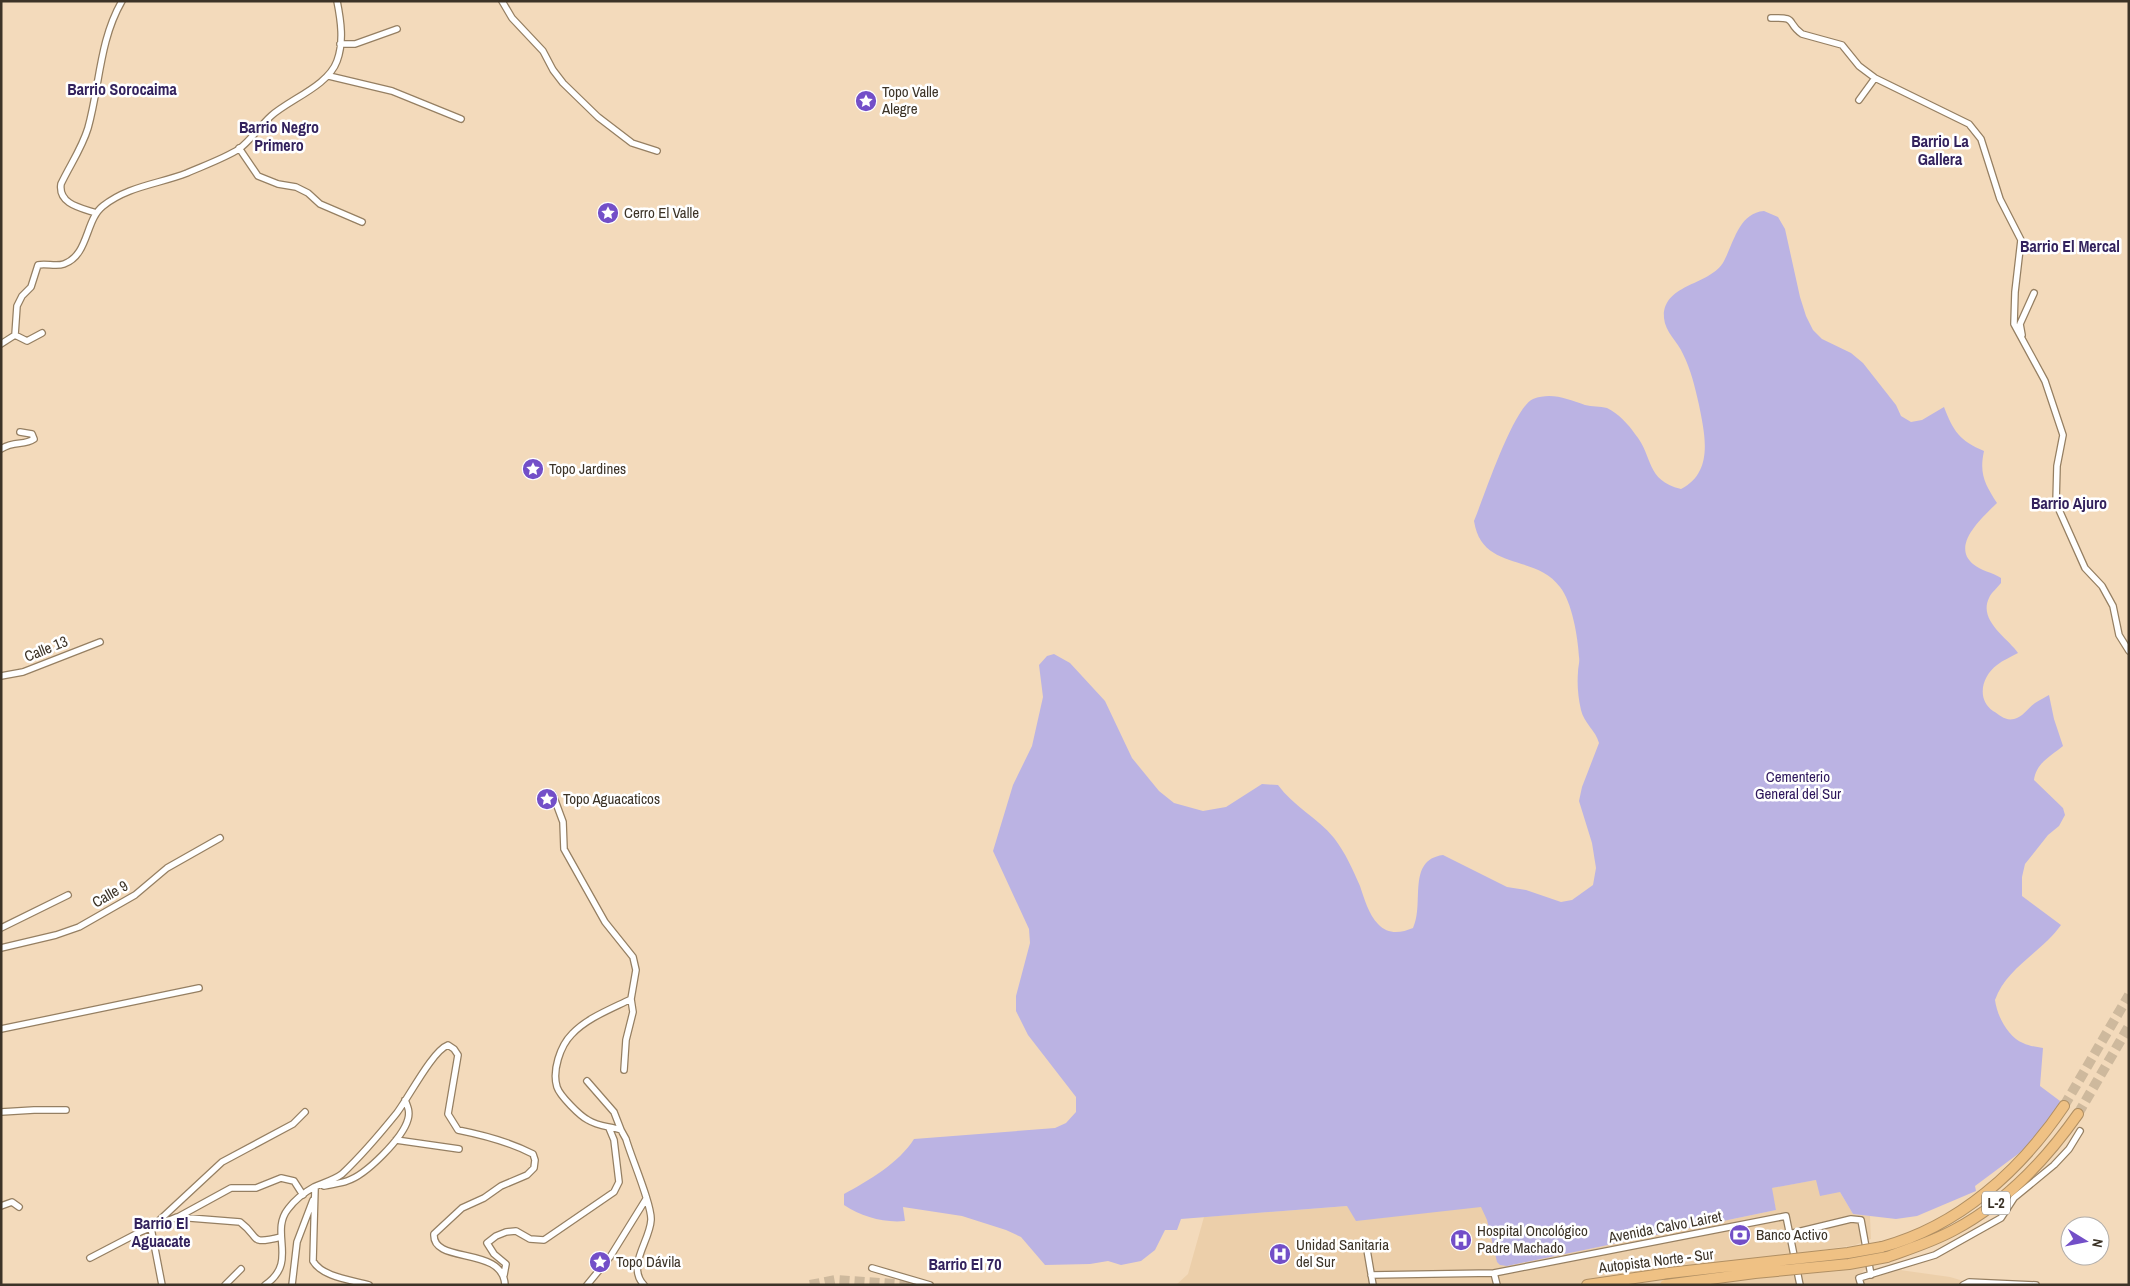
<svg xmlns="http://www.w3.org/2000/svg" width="2130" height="1286" font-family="'Archivo Narrow',sans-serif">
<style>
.built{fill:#eccfaa}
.green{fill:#bbb3e3}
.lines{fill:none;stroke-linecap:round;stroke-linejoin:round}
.motorway-tunnel{stroke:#ceb99d;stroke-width:10;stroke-dasharray:10 5;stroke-linecap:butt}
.minor-casing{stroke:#957f62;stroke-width:8}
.motorway-casing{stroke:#b08f63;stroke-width:12}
.minor{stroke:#fff;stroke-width:5.5}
.motorway{stroke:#efc184;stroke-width:10}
.motorway-bridge-casing{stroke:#b08f63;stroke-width:12;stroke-linecap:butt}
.motorway-bridge{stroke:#efc184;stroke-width:10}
.labels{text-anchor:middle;stroke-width:5;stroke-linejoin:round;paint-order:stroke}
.shield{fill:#fff;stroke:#767068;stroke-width:1}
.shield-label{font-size:14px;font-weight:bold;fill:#3c3327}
.poi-label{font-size:15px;fill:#3c3327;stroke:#fff;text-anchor:start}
.street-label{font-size:15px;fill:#3c3327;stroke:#fff}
.park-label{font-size:15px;fill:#2d165b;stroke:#fff}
.neighbourhood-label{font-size:16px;font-weight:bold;fill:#33225d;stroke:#fff}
</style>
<rect width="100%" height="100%" fill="#f3dabb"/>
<path class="built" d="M1816,1180l24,12 13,22 17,2 1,23 -16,6 -73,11 4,19 85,-14 1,7 -8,2 -4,5v6l40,-11 50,7 27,8h-801l12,-11 16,-57 144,-11 17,13h6l113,-14 23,61 269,-56 -5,-22z"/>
<path class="green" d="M1764,211l14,6 7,12 15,68 6,19 7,14 9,9 29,14 12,10 33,42 5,11 10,6 11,-2 22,-13c9,24 16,34 40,44 -5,23 1,33 13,52 -13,13 -47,42 -24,61 8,7 19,8 28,14v5c-3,4 -10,10 -12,15 -11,23 19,40 29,55 -7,4 -15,7 -21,12 -15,11 -21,34 -4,46 7,4 12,10 21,8 9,-2 14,-11 21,-16 5,-3 10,-6 14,-8l5,24 9,27c-12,10 -27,17 -29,34l29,28 2,7 -6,11 -11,9 -23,29 -3,13v19l39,29c-19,27 -55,43 -66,75 2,16 13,37 28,43 6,3 13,4 20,5l-3,38 20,15 -9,25 -33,28 -43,32 1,5 -59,25 -21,3 -43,-5 -13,-22 -20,4 -4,-16 -44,8 4,22 -269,56 -7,-1 -3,-3 -10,-42 -6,-13 -125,14 -9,-15 -166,13 -4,11h-12l-10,20 -14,11 -20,4 -13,-4 -18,3 -45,1 -24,-28 -15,-7 -44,-14 -59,-9 2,14c-21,2 -43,-4 -61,-16v-11c24,-13 55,-31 70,-55l141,-11 11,-5 10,-11v-15l-48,-62 -12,-24v-15l14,-53 -1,-14 -36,-78 20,-66 19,-39 11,-49 -4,-32 8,-9 7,-2 16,9 35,38 27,57 27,33 15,12 29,8 23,-4 36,-23 16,1c15,21 40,33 56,53 11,14 19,32 26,48 4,12 9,29 18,38 10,11 23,9 35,4 12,-24 -7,-68 30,-73l64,32 19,3 35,12 11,-2 21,-15 3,-17 -4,-25 -13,-42 3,-14 17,-44c-3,-12 -15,-20 -18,-33 -3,-13 -4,-25 -3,-38 0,-5 2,-10 1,-15 -1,-20 -7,-55 -19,-70 -25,-34 -78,-15 -86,-66 10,-24 39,-113 59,-122 19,-7 34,0 52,6 7,2 15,1 22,3 11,5 22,17 28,26 19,23 10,46 46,55 33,-17 24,-54 18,-84 -4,-18 -8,-35 -16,-51 -5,-12 -18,-22 -19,-36 -2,-35 47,-32 60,-57 10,-19 15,-48 40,-50z"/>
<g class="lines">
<path class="motorway-tunnel" d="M2064,1106l65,-111
M2078,1114l51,-88
M810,1285l26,-5 74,5"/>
<g class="minor-casing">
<path id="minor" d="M502,1l10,17 31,33 10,19 10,13 35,34 34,26 25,8
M1771,18c28,-1 14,4 31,16l40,11 17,21 16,12 94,46 12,15 19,60 21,41 -6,52 -1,32 31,57 18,54 -6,31 -1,37 29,65 17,18 11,20 6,29 10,16
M340,44h15l42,-15
M329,76l63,15 69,28
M1859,100l16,-22
M239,148l19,28 20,8 18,3 12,6 12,11 42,18
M96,213c-15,-5 -38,-9 -35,-29 9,-19 21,-36 27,-56 12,-43 11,-87 34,-127
M15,335l12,6 15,-8
M2022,335l-2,-11 14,-31
M1,344l14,-9 2,-29 5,-10 9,-9 7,-22c8,-2 18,2 26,-1 25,-9 21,-44 39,-58 25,-20 56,-22 84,-33 16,-7 38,-15 52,-24 12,-9 21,-23 32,-33 19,-17 57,-30 66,-55 7,-19 4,-40 0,-60
M1,449c13,-9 23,-3 33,-10l-2,-5 -12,-2
M1,676l22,-4 77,-30
M553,795l10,27 1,27 41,73 28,35 3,13 -5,29 2,13 -7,28 -2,30
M1,928l67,-33
M1,948l55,-13 23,-8 56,-32 32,-27 53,-30
M631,999c-20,10 -44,19 -59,35 -12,12 -20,37 -15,53 3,9 23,29 31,33 11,7 22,6 33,10l5,9c5,18 26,66 25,81 -1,21 -25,46 -7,65
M1,1029l198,-41
M587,1081l27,31 7,18
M1,1112l33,-2h32
M396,1140l63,9
M324,1186c7,-2 15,-2 23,-5 19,-6 56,-43 61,-62 2,-7 0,-12 -3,-19
M315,1188l-2,73c9,16 39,19 56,24
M1,1206l11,-4 7,5
M178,1217l53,-29h25l25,-10 13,3 9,14
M1789,1234l62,-15 10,1 10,55
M1366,1244l7,41
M90,1258l50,-26 37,-15 63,5c21,16 8,23 41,15
M872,1268l58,17
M1494,1273l3,12
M504,1275l2,-11 -12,-10 -7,-11 9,-7 10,-4 10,-1 14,8 14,1 70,-48 5,-10 -5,-42 -5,-12
M1371,1275l123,-2 292,-57 14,69
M162,1285l-11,-57 71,-66 71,-38 12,-12
M225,1285l16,-16
M265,1285c34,-23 4,-52 23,-76 6,-8 17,-17 26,-22 9,-4 20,-7 28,-13 19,-18 37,-39 54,-60 12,-15 36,-63 52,-69l6,4 4,6 -10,59 10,16c25,5 52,12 75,24l2,6 -1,8 -7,7 -26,11 -17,12 -22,10 -28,26c-2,31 69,11 71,51
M292,1285l5,-43 16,-42
M587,1285l23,-28 36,-58
M1861,1285l-2,-7 76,-23 66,-37 13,-20 40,-33 15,-16 11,-18
M1963,1285l6,-3 67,3"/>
</g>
<g class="motorway-casing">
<path id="motorway" d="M1882,1247c77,-21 138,-76 182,-141
M1887,1257c22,-8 45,-15 67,-27 51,-27 91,-69 124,-116
M1587,1285l82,-12"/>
</g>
<use href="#minor" class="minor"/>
<use href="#motorway" class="motorway"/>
<g class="motorway-bridge-casing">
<path id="motorway-bridge" d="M1669,1273l179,-20 34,-6
M1665,1285l90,-12 94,-9 38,-7"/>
</g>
<use href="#motorway-bridge" class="motorway-bridge"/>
</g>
<defs>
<g id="sight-disc" transform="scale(1.125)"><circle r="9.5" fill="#734fc8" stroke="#fff"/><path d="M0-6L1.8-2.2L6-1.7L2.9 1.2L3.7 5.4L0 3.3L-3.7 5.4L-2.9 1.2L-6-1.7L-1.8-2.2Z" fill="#fff"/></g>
<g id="bank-disc" transform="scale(1.125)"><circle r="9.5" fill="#734fc8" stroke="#fff"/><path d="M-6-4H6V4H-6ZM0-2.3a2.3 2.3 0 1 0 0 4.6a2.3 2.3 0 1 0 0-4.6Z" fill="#fff"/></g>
<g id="hospital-disc" transform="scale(1.125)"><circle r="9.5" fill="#734fc8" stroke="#fff"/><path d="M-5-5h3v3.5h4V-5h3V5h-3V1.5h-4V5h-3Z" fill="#fff"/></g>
</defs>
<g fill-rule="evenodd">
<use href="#sight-disc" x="866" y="101"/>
<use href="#sight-disc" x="608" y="213"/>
<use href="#sight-disc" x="533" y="469"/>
<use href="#sight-disc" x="547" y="799"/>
<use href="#bank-disc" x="1740" y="1235"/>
<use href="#hospital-disc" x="1461" y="1240"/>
<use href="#hospital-disc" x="1280" y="1254"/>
<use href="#sight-disc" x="600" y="1262"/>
</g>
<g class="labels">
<rect class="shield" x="1982" y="1191.5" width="28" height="23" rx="4"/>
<g class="shield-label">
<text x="1996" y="1208">L-2</text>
</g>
<g class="poi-label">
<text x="882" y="97">Topo Valle<tspan x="882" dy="17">Alegre</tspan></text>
<text x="624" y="218">Cerro El Valle</text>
<text x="549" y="474">Topo Jardines</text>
<text x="563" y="804">Topo Aguacaticos</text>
<text x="1477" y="1236">Hospital Oncológico<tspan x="1477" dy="17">Padre Machado</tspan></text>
<text x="1756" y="1240">Banco Activo</text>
<text x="1296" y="1250">Unidad Sanitaria<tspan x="1296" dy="17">del Sur</tspan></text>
<text x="616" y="1267">Topo Dávila</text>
</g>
<g class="street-label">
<text transform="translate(46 649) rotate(-22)" y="5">Calle 13</text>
<text transform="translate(110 894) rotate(-30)" y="5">Calle 9</text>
<text transform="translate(1665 1227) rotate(-11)" y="5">Avenida Calvo Lairet</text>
<text transform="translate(1656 1261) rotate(-7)" y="5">Autopista Norte - Sur</text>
</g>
<g class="park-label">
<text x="1798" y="782">Cementerio<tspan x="1798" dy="17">General del Sur</tspan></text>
</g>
<g class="neighbourhood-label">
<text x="122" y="95">Barrio Sorocaima</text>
<text x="279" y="133">Barrio Negro<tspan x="279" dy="18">Primero</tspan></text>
<text x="1940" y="147">Barrio La<tspan x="1940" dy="18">Gallera</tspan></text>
<text x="2070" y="252">Barrio El Mercal</text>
<text x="2069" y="509">Barrio Ajuro</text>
<text x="161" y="1229">Barrio El<tspan x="161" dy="18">Aguacate</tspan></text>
<text x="965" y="1270">Barrio El 70</text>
</g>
</g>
<rect width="2130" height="1286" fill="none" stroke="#3c3327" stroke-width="5"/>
<g transform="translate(2085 1241) rotate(100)"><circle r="24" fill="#ffffff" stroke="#b1ada9"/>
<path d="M0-4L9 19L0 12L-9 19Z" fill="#734fc8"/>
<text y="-8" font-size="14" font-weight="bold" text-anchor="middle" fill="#3c3327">N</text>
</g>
</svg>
